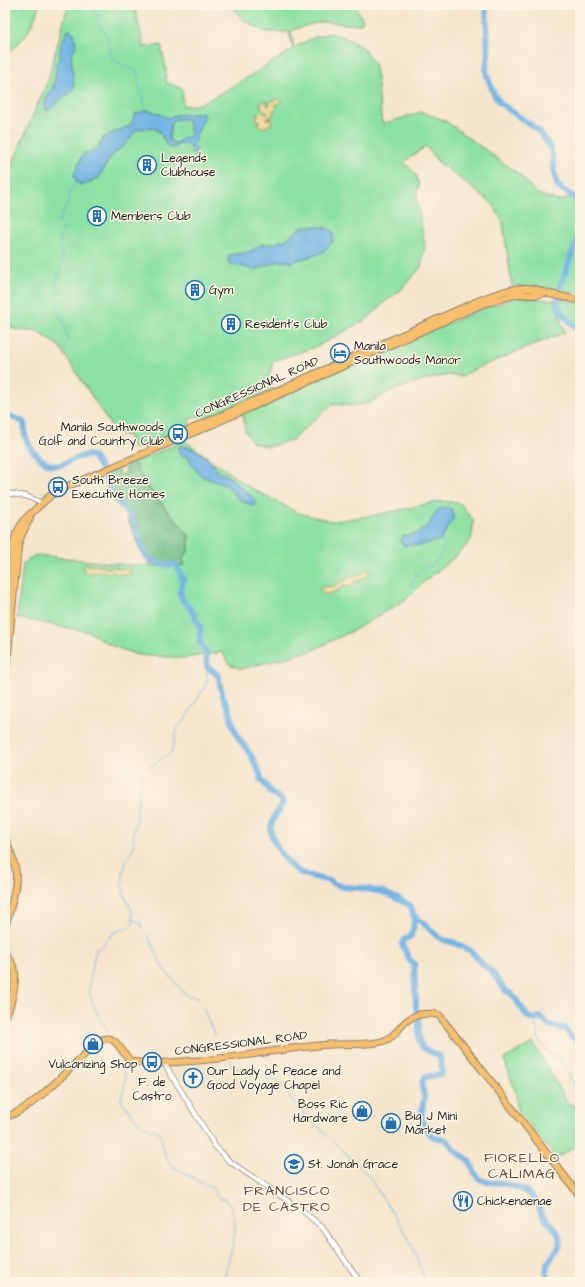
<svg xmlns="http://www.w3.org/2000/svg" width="585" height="1287" font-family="'Architects Daughter',sans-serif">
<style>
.green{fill:#8be1a3;stroke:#547e60}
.forest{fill:#70bf89;stroke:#466e52}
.sand{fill:#eeda9e;stroke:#857b5d}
.water{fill:#6fb3e4;stroke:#466880;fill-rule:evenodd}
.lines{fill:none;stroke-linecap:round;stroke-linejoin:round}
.stream{stroke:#6fb3e4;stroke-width:1}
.river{stroke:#6fb3e4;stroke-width:6}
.minor-casing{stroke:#898074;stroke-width:6}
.major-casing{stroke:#898074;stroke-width:8}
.minor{stroke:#fff;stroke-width:4.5}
.major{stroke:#f8bf6c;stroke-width:6}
.labels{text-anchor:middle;stroke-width:3;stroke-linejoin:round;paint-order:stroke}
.poi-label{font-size:12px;fill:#1c1c1c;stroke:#fcf5e5;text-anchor:start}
.street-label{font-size:12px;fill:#1c1c1c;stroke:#fcf5e5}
.quarter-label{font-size:14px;letter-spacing:1px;fill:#5b4640;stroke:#fcf5e5}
</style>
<rect width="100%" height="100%" fill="#fcf5e5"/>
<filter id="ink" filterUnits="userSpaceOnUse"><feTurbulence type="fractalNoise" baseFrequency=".025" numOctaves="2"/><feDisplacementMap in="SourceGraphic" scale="8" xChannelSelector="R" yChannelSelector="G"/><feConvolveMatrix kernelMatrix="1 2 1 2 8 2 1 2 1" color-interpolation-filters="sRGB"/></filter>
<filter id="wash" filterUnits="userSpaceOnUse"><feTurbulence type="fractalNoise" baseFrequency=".012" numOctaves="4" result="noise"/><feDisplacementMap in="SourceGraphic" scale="16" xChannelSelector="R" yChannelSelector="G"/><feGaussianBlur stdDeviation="0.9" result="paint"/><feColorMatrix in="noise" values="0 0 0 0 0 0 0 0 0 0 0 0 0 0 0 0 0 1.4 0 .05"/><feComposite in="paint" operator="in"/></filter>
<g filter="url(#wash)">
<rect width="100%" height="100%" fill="#f6e5cc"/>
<path class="green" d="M5,5h34l-4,13 -8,16 -22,23z
M68,5h66l10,42 17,-2 5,24v13l16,7 1,17 17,-2 34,-18 59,-37 -4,-17h-23l-23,-12 -12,-15h124l8,16 -2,3c-13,2 -25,-2 -37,-2 -12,1 -23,5 -33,9l3,17 18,-10 18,-5 16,5 16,9 12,17 3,14 5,45 8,-1 31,-10 23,8 76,55 16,18 22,8 16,-4 6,7v27l-2,10 2,3v50l-22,-4 -46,-4 -9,-63 -10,-19 -56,-43 -11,-15 -22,16 12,13 3,10 -3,11 9,50 -4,21 -20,23 -15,11 -17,17 -51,28 -45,15 -3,14 2,15 -66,28 -10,-2 -5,2 -4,10 -53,21 -6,-13 -13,-4 -56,-86 -21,-14 -24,-3 -9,-7v-141l43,-101z
M518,297l36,3 11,32 -90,37 -12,7 -14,-1 -25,5 -31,10 -24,13 -18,3 -15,-2 -5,1 -39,35 -23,7 -17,-5 -7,-12 -2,-16 32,-13 21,-11 185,-81z
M558,299l22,4v30l-9,-12 -11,-9 -4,-10z
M185,441l64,46 49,26 34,8 45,-6 64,-14 19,2 13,17v9l-2,11 -14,15 -33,27 -16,16 -50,30 -47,23 -70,18 -12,-5 -7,-12 -37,6 -48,-3 -24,-9 -24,-14 -72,-14 6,-54 12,-9 94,10 43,2 13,-2 -2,-7 6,-8v-15c-20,-24 -42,-45 -55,-73z
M533,1043l35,60 9,4v16l3,4v17l-24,14 -39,-49 -1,-16 -12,-34z"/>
<path class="forest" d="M133,462c13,28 35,50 55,73l1,15 -6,8 1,7 -17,1 -17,-2 -8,-10 -16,-39 -6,-8 -10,-8 -8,-25 11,-5 6,2 1,4 5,-2 1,-8z"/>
<path class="sand" d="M277,99l4,1 -2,5 -3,-2 -1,1 2,3 -3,3 -2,6 -6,3h6v4c-5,4 -13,8 -15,-1h3l-4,-3 2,-3 -1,-2 5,-3 4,3h2l-7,-7v-4l3,-2h3v4l2,1 1,-4z
M85,565l15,1 8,2 6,-1 5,2h11v3l-3,2h-10l-5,-3 -4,2 -6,-2 -14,3 -5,-4v-3z
M369,568v6l-8,6 -5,1 -5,5 -9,1 -1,2c-6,2 -10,4 -16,6l-5,-4 1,-4 14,-1 5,-4 4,-1 7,-5h6z"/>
<path class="water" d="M70,30l4,3 2,13 -5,9 3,32 -4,7 -10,5 -8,9 -5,3 -2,-4v-3l2,-9 6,-8 3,-13v-10l3,-5 2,-13 6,-15z
M147,110l8,2 13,6 8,-3 27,-2 1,6c-3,5 -5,10 -8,16 -1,4 0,6 -3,10l4,5 -1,5h-2l-4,-3 1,-5 -1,-2 -11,-1 -5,4h-5l-11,-18 -7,-2 -12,1 -5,3 -9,13 -13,10 -13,22 -13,7 -4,1 -5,-2 -3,-8 9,-21 12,-4 4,-4 4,-8c5,-3 22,-11 27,-12l5,-12zM176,119l12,1 3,14 -3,3 -6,1 -3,4 -5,1 -5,-3 2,-18z
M306,226c9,1 20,-1 27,6v8l-2,4 -6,7 -9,4 -26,7 -11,-1 -24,9 -14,-4 -10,-1 -3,-4v-3l1,-3 20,-3 14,-8h12l4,-3 6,-1 17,-13z
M181,446c12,0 24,10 32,18 2,3 3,6 6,8 2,2 6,2 8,4 8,5 26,20 29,28l-1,2 -14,-5 -14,-15 -26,-10 -8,-9 -5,-10 -8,-2 -2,-7z
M445,507l7,2 2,10 -5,6 -8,15c-7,1 -14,4 -20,5 -9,1 -8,-2 -17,1l-4,-4 3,-6 13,-2 13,-9 8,-15z"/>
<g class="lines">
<path class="stream" d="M94,5l5,19 6,9 3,7 4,18 11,8 12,4 3,5 2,14 6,22
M63,349l5,-7v-4l-3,-7 -2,-12 -5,-4 -1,-10 2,-12 -3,-10 7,-23 -4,-20 5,-12 -5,-5v-3l9,-18 2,-11 6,-9
M410,590l6,-16c10,-5 28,-15 28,-29l-3,-5
M149,767l22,-14 7,-26 6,-6 20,-33 3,-7v-14
M134,920l6,3 3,5
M148,935l15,33 23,27 13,2
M203,1008l12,28
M534,1019l5,21 8,12 13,6 20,38
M108,1030l-5,-5 -11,-23 -3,-13 2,-18 5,-21 8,-6 9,-11 19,-7 1,-2 -1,-13 -9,-19v-20l5,-15 5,-8 1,-19 2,-8 3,-30 2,-15 3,-4
M218,1044l8,12
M110,1045l10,16 6,18 -5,21 2,3 17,21 19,8 2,3 2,15 7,15 45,25 1,5 5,4h4c22,25 2,56 -1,83
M229,1060l5,8 28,2 4,8 14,4 18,26 30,28
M332,1140l36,35 41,64 17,43"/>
<path class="river" d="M486,5l2,49 -2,14 1,8 7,18 6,9 39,28 11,15 3,12 1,15 4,14 16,10 6,7
M580,231l-22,63c-3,19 11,25 22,39
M5,414l19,8c1,5 0,11 2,16 4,13 22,33 37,26 11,-4 19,-10 30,-8l7,11 9,19 3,12c15,7 23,27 28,42 3,8 5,17 12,21 6,4 17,3 24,4l7,14 -3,13 3,9 8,8 9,18v16l6,9 1,15 11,8 4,19 8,18 3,14 6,13 13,18 8,17 1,6 7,8 3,5 10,6 2,3c-3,9 -11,15 -12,25 -2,14 18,40 30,46 2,1 28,8 30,8l1,2 11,4 17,1 23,4 27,13c5,9 5,21 1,31l-6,3 -3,5 8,17 4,2 2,45 3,13v19l4,8 17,9 2,14 -1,3 -16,3c-6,7 -2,11 -1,19 0,7 -3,14 -2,22 1,8 7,18 15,20 3,1 6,1 9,2 5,4 8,10 13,14 2,1 5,2 7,4 8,6 6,17 15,22 7,4 14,2 21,3 3,1 20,6 23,8 4,3 11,10 14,15 1,3 1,6 3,9 4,5 10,10 14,16 16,22 -21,25 -6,51
M414,915l23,21 7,4 11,3 16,8 10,12 11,9 9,13 5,6 6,3 16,23 6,2 7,-2 8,8 17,4 4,7 7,3 3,7"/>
</g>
</g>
<g filter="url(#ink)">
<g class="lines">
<g class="minor-casing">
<path id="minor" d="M5,493l21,3 16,7
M164,1063l51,83 14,15 74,50 19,16 38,55"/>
</g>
<g class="major-casing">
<path id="major" d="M151,447l327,-146c17,-7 39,-16 57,-12 5,1 10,4 15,5 10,2 20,4 30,7
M5,633l8,-87 3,-12 5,-9 5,-7 25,-23 10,-6 141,-60 278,-124 38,-11 17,1 9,-2
M5,685l13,-138 3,-11 9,-18
M5,838c4,11 10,23 11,35 1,17 -7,39 -11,55
M5,952c4,6 9,13 10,20 1,10 -4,37 -10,45
M5,1117c25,-6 59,-43 78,-61 5,-6 13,-15 21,-17 13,-4 18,15 26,21 10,6 48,2 60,1 42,-2 82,-11 124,-15 15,-2 30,-2 45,-2 8,-1 16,0 24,-3 15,-4 18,-22 35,-26 8,-2 13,-2 21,0 48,60 94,121 141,181"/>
</g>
<use href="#minor" class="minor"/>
<use href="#major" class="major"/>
</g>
</g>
<defs>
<g id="building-ring" transform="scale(1)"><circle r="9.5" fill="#fcf5e5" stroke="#1f6fb2" stroke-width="1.5"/><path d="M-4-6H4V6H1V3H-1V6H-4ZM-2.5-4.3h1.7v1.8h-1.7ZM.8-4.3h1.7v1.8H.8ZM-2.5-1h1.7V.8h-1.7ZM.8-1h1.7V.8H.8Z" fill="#1f6fb2"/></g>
<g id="hotel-ring" transform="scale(1)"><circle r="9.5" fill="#fcf5e5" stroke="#1f6fb2" stroke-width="1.5"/><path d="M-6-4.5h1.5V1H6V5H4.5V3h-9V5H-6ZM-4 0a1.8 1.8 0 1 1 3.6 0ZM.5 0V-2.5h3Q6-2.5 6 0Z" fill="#1f6fb2"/></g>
<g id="bus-ring" transform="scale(1)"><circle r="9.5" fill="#fcf5e5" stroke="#1f6fb2" stroke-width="1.5"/><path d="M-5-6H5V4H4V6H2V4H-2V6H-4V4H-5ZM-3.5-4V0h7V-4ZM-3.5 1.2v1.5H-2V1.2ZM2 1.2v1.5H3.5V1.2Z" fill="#1f6fb2"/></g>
<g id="shop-ring" transform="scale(1)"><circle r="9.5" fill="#fcf5e5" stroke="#1f6fb2" stroke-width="1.5"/><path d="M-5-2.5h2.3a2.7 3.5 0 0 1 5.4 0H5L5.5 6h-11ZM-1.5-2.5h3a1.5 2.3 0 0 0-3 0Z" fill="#1f6fb2"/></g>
<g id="church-ring" transform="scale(1)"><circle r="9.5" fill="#fcf5e5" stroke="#1f6fb2" stroke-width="1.5"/><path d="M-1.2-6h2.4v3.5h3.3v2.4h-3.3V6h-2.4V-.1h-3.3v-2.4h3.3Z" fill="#1f6fb2"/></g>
<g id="school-ring" transform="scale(1)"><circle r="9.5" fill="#fcf5e5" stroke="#1f6fb2" stroke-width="1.5"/><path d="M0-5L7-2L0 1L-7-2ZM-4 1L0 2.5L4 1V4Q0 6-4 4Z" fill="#1f6fb2"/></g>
<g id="restaurant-ring" transform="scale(1)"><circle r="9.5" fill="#fcf5e5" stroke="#1f6fb2" stroke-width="1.5"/><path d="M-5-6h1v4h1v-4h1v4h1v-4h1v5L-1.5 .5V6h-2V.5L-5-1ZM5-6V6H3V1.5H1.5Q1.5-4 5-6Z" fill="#1f6fb2"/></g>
</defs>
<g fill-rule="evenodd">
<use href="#building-ring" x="147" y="165"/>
<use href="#building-ring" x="97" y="216"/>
<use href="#building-ring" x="195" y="290"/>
<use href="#building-ring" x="231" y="324"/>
<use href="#hotel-ring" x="340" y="353"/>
<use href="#bus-ring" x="178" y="434"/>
<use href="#bus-ring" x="58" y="487"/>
<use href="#shop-ring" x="93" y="1044"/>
<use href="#bus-ring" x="152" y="1062"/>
<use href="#church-ring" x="193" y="1078"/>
<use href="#shop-ring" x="362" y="1111"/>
<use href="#shop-ring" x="391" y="1123"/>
<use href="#school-ring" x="294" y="1164"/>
<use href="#restaurant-ring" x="463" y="1201"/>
</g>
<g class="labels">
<g class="poi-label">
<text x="161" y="162">Legends<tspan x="161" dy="14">Clubhouse</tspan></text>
<text x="111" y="220">Members Club</text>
<text x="209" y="294">Gym</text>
<text x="245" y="328">Resident's Club</text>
<text x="354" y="350">Manila<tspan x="354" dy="14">Southwoods Manor</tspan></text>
<text x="164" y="431" text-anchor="end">Manila Southwoods<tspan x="164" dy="14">Golf and Country Club</tspan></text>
<text x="72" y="484">South Breeze<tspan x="72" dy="14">Executive Homes</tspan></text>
<text x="93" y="1068" text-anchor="middle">Vulcanizing Shop</text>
<text x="207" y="1075">Our Lady of Peace and<tspan x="207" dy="14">Good Voyage Chapel</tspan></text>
<text x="152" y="1086" text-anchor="middle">F. de<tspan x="152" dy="14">Castro</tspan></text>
<text x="348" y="1108" text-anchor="end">Boss Ric<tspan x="348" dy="14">Hardware</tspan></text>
<text x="405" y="1120">Big J Mini<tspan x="405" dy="14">Market</tspan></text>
<text x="308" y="1168">St. Jonah Grace</text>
<text x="477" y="1205">Chickenaenae</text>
</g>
<g class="street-label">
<text transform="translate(257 387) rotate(-24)" y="4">CONGRESSIONAL ROAD</text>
<text transform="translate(241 1043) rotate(-7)" y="4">CONGRESSIONAL ROAD</text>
</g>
<g class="quarter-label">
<text x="522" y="1162">FIORELLO<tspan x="522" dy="16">CALIMAG</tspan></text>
<text x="287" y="1195">FRANCISCO<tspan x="287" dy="16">DE CASTRO</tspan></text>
</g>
</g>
<rect width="585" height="1287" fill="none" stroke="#fcf5e5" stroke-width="20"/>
</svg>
